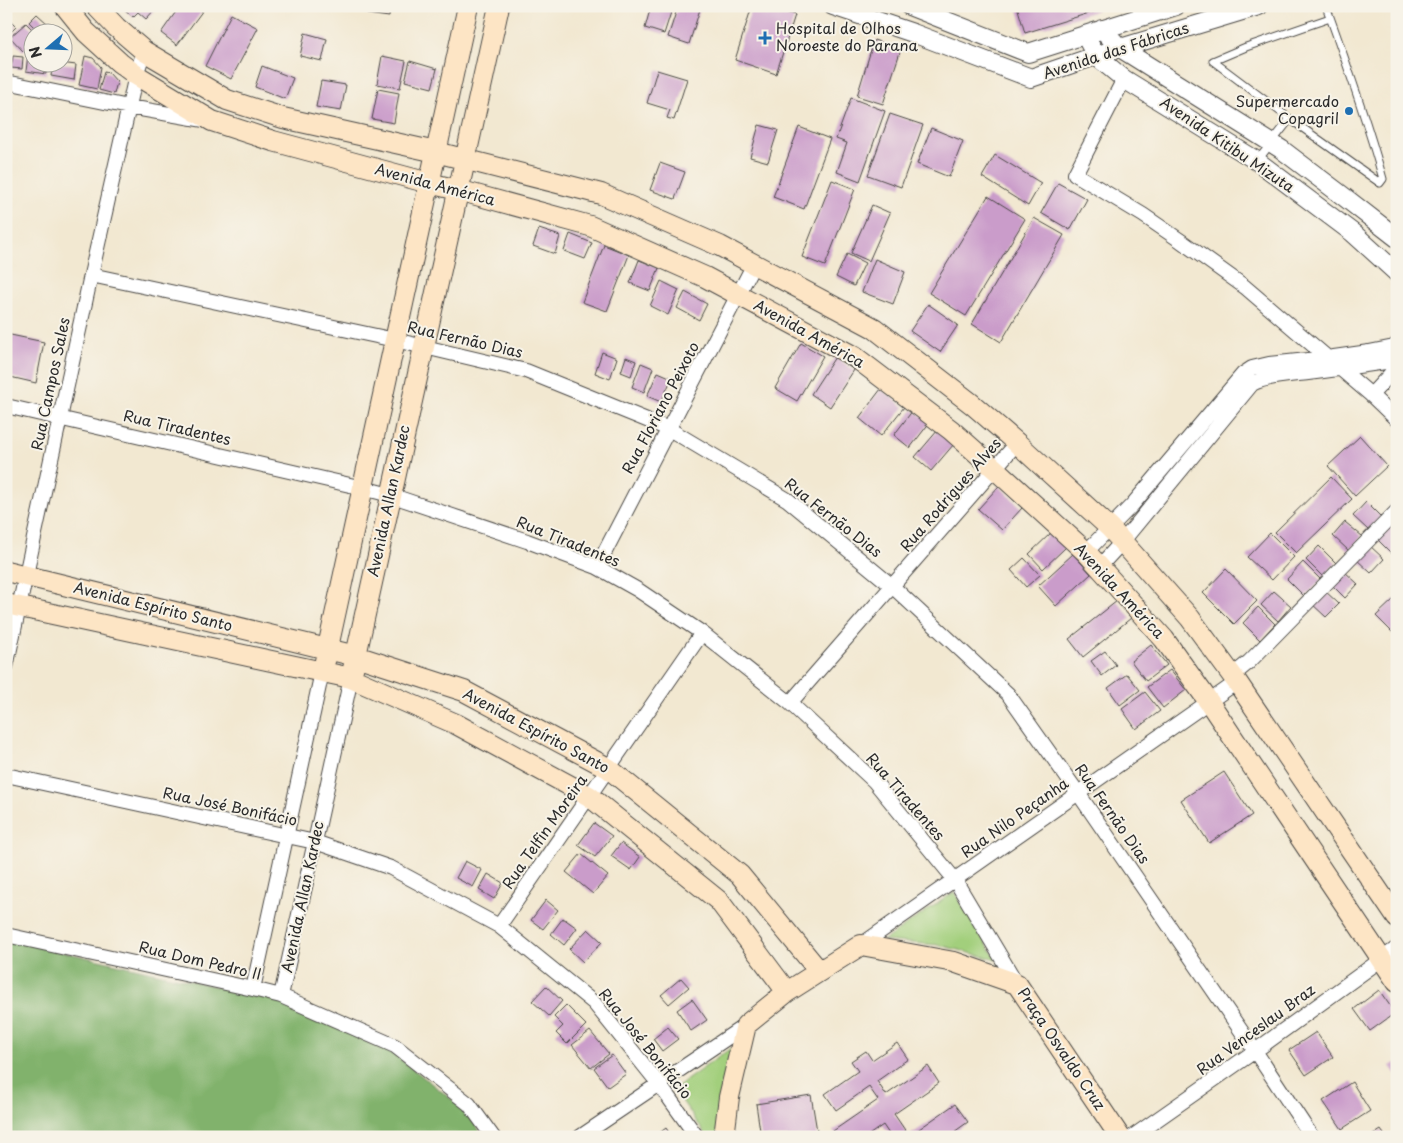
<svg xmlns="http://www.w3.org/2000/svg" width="1403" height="1143" font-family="'Playpen Sans',sans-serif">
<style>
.green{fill:#a2cf7c;stroke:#667d54}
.forest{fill:#81b26c;stroke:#566e4c}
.building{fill:#ca9cca}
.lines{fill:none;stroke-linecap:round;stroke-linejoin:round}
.service-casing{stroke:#494744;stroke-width:9}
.minor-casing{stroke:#494744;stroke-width:16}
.tertiary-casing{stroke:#494744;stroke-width:20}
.secondary-casing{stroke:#494744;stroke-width:22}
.service{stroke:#fff;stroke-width:7}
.minor{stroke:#fff;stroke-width:14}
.tertiary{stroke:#fff;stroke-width:18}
.secondary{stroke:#fde5c5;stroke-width:20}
.poi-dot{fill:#1f6fb2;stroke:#f7f3e8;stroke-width:2}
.labels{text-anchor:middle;stroke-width:4;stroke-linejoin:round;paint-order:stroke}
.poi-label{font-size:15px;fill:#2b2b2b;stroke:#f7f3e8;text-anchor:start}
.street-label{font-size:15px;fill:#2b2b2b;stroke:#f7f3e8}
</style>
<rect width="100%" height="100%" fill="#f7f3e8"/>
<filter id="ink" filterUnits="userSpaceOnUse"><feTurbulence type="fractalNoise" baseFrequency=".02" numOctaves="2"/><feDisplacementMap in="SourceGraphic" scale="10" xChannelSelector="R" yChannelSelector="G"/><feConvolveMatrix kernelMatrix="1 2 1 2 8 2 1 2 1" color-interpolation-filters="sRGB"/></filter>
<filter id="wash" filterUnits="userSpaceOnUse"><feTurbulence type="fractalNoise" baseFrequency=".0096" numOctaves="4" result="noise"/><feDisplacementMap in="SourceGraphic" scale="20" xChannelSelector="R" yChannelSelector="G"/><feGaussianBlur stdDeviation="1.12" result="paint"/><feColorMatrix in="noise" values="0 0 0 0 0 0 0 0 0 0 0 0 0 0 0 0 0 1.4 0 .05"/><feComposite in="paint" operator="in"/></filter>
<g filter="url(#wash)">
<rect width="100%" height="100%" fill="#f2e8d1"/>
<path class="green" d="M954,892l43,68 -58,-15 -56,-4z
M731,1048l-14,89h-10l-33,-48z"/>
<path class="forest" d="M6,939l270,61 118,54 70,55 20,28h-478z"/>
<g id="blocks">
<path class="building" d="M121,6h37l-12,13 -8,-7 -5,5z
M180,6h26l-29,39 -16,-12z
M369,6h21l-1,11 -22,-3z
M651,6h22l-9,28 -19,-6z
M678,6h23l-12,38 -21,-7z
M752,6h14l29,9 -19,59 -41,-14z
M1017,6h81l1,4 -74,23z
M37,14l11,10 -9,8 -10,-10z
M231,14l27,14 -27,51 -26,-13z
M11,22l5,5 -7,7 -3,-2v-5z
M26,23l9,9h-3v10l-9,9 -13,-14z
M305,33l22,6 -5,22 -22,-5z
M874,40l27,9 -18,55 -26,-8z
M28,55l4,1v6h15l-1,12 -20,-3z
M13,56l10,1 -1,12 -11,-1z
M85,56l8,2 8,9 -4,22 -18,-4z
M382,56l24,5 -6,27 -23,-4z
M410,61l27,8 -5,19 -27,-7z
M53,62l23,3 -2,15 -23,-4z
M262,66l31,12 -8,21 -30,-12z
M657,70l30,9 -13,41 -7,-2 3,-8 -23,-7z
M104,72l5,1 8,9 -3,12 -15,-4z
M321,81l25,4 -5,26 -25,-4z
M378,89l21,4 -5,30 -22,-4z
M851,98l34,13 -25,70 -23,-9 10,-29 -11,-4z
M890,114l33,11 -22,62 -33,-12z
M759,125l19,5 -10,32 -18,-5z
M799,127l31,12 -26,70 -31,-12z
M931,128l32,13 -14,36 -32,-13z
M995,155l46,28 -13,23 -46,-29z
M660,163l25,9 -10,27 -25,-9z
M832,180l23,9 -30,77 -23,-9z
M1058,183l29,16 -17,31 -29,-17z
M988,196l37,23 -59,97 -37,-23z
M872,205l18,8 -21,48 -18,-8z
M1034,218l30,17 -63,107 -29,-18z
M539,229l21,7 -5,18 -22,-8z
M570,234l22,9 -7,16 -21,-8z
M604,245l25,10 -22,56 -25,-9z
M847,254l18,9 -11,23 -18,-9z
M875,259l30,13 -12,32 -31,-12z
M639,260l20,8 -9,23 -20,-8z
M661,281l18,9 -11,25 -18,-9z
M685,292l22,12 -8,16 -22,-12z
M928,304l30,21 -18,27 -30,-21z
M6,334l38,8 -8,41 -30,-7z
M801,343l22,13 -26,45 -22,-13z
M602,352l15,6 -7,21 -15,-6z
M626,357l10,4 -5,15 -10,-4z
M835,357l19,13 -24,37 -19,-13z
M641,363l12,5 -9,24 -12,-5z
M658,372l14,6 -11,24 -14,-6z
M881,389l23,18 -23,29 -22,-18z
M913,410l17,12 -20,26 -16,-13z
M938,430l16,14 -23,27 -16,-14z
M1360,436l27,30 -32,30 -27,-30z
M1331,477l21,22 -56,54 -21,-21z
M999,486l23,22 -20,22 -24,-21z
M1366,502l15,15 -13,13 -15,-14z
M1345,522l17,14 -13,15 -16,-15z
M1389,524l8,8v17l-5,5 -16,-16z
M1052,532l14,15 -23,22 -14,-15z
M1270,533l24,24 -22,23 -25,-23z
M1368,544l16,15 -13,14 -16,-15z
M1319,546l17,17 -13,14 -17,-17z
M1073,554l18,20 -35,32 -18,-20z
M1024,558l16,17 -14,12 -15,-17z
M1303,562l18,18 -16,17 -18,-18z
M1226,569l31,32 -23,23 -31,-31z
M1343,570l15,14 -13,14 -14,-14z
M1324,590l15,14 -13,13 -15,-14z
M1274,591l17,15 -13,15 -17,-16z
M1394,599l3,3v35l-21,-21z
M1117,601l14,17 -48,39 -14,-18z
M1258,607l17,17 -15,16 -17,-17z
M1151,645l16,20 -21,16 -15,-20z
M1105,651l11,14 -14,11 -11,-15z
M1170,670l16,20 -23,18 -16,-21z
M1127,674l13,16 -20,15 -12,-17z
M1145,692l15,19 -24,18 -14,-20z
M1224,772l28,43 -43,28 -28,-43z
M594,823l18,13 -17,21 -17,-12z
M621,843l19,14 -9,13 -20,-14z
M581,854l27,22 -15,18 -27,-22z
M465,861l17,9 -9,17 -17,-9z
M488,874l15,9 -9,16 -15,-9z
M546,900l12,10 -15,19 -12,-9z
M563,918l14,10 -13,17 -13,-11z
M588,929l14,13 -19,20 -14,-13z
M681,978l8,9 -20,17 -8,-9z
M546,986l16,15 -13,15 -17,-15z
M1379,990l16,23 -25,18 -16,-22z
M692,999l15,21 -16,11 -14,-21z
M566,1005l20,20 -19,19 -11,-11 7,-7 -9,-9z
M668,1027l10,12 -16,12 -9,-12z
M590,1031l19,23 -18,14 -19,-23z
M1316,1032l17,25 -27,18 -17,-25z
M897,1043l11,16 -31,22 9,14 42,-29 11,17 -45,31 15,22 46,-32 13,18 -21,15h-56l-8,-12 -17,12h-29l-4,-6 45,-31 -9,-13 -33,23 -11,-16 33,-23 -7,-10 15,-10 6,9z
M612,1055l14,19 -18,13 -14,-19z
M1397,1062v14l-7,-10z
M1352,1082l18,29 -28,18 -19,-28z
M811,1095l7,42h-57l-5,-33z
M666,1128l6,9h-18z
M1381,1130l5,7h-16z"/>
</g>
</g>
<g filter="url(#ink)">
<use href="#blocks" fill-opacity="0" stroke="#494744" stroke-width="1"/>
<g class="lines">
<g class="service-casing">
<path id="service" d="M1326,6c21,58 41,115 57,173l-3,4 -90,-64 -77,-58 33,-14 84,-29
M1258,160l32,-41"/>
</g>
<g class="minor-casing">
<path id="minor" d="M1124,79l-49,95 68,41 38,26 64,46 126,108 26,25
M6,82l123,25 75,13
M91,275l304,65 131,31 143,58 119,71 104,86 116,108 70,99 177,258 57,86
M1371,395l26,-28
M6,406l357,82 27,7 137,46 70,26 41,23 64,43 88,70 84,78 81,99 62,104
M1086,552l47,-48 110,-130 9,-6 17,-4 58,-6 42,-6 25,-5 3,-3
M597,567l157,-303
M1099,567l23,-25 130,-158c13,-8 40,-9 56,-11 30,-4 59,-8 89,-13
M6,667l85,-392 45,-200 8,-24
M1232,676l17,-14 148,-151
M790,703l227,-260
M6,775l309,67 76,26 108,58 95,77 65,81 38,53
M499,926l203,-293
M6,935l247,54 28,7 114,50 74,58 24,33
M861,945l376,-263
M253,989l69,-317
M281,996l70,-318
M580,1137l166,-112
M1132,1137l123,-86 142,-103"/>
</g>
<g class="tertiary-casing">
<path id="tertiary" d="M833,6l80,27 118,45 76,-26 152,-46
M909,6l119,47 148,-47
M1102,29l18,19 161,101 62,47 54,42
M1085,35l11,21 28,23 133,82 96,72 44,40"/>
</g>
<g class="secondary-casing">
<path id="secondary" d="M65,6l21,26 34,31 16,12 76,46 61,20 156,42 29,7 132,36 115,51 150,80 96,73 44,39 91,83 78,87 45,63 188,280
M96,6l20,21 28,24 83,49 56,18 153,34 165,42 119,52 154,82 98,76 45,39 93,85 80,90 47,64 160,236
M6,571l350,85 108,35 144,77 132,107 79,96
M6,604l345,74 105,46 133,72 130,105 68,91
M325,661l143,-655
M353,669l146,-663
M724,1137l5,-40 17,-72 41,-33 74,-47 93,17 63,22 103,153"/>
</g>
<use href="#service" class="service"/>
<use href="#minor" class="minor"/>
<use href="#tertiary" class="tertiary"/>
<use href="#secondary" class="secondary"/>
</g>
</g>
<g class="poi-dot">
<path d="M762.5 30.5h5v5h5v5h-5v5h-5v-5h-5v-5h5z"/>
<circle cx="1349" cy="111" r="5"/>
</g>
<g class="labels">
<g class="poi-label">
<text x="776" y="34">Hospital de Olhos<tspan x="776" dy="17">Noroeste do Parana</tspan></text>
<text x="1339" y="107" text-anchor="end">Supermercado<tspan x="1339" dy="17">Copagril</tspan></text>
</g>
<g class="street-label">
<text transform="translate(1116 51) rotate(-18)" y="5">Avenida das Fábricas</text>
<text transform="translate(1227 145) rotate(34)" y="5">Avenida Kitibu Mizuta</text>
<text transform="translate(435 185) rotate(15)" y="5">Avenida América</text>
<text transform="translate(809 334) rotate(29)" y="5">Avenida América</text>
<text transform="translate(465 340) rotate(13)" y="5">Rua Fernão Dias</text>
<text transform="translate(51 384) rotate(-78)" y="5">Rua Campos Sales</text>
<text transform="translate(661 408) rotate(-62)" y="5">Rua Floriano Peixoto</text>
<text transform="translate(177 428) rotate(13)" y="5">Rua Tiradentes</text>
<text transform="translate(951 495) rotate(-49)" y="5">Rua Rodrigues Alves</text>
<text transform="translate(389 501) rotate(-78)" y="5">Avenida Allan Kardec</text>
<text transform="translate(833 518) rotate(38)" y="5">Rua Fernão Dias</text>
<text transform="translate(568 542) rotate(22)" y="5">Rua Tiradentes</text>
<text transform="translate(1119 591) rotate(47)" y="5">Avenida América</text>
<text transform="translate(153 607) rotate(14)" y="5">Avenida Espírito Santo</text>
<text transform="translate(536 731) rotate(28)" y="5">Avenida Espírito Santo</text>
<text transform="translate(905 797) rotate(49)" y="5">Rua Tiradentes</text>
<text transform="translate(230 807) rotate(12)" y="5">Rua José Bonifácio</text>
<text transform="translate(1112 814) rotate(55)" y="5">Rua Fernão Dias</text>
<text transform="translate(1015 818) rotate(-35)" y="5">Rua Nilo Peçanha</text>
<text transform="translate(545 832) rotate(-55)" y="5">Rua Telfin Moreira</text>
<text transform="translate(303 897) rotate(-78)" y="5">Avenida Allan Kardec</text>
<text transform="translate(200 961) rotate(13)" y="5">Rua Dom Pedro II</text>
<text transform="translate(1256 1030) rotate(-36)" y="5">Rua Venceslau Braz</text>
<text transform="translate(645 1044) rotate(51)" y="5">Rua José Bonifácio</text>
<text transform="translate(1061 1049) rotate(56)" y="5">Praça Osvaldo Cruz</text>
</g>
</g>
<rect width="1403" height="1143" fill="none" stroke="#f7f3e8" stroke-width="25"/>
<g transform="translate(48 48) rotate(251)"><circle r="24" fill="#f7f3e8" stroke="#a5a39c"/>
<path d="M0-4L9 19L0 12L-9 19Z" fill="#1f6fb2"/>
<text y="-8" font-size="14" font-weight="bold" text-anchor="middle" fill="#2b2b2b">N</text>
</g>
</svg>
